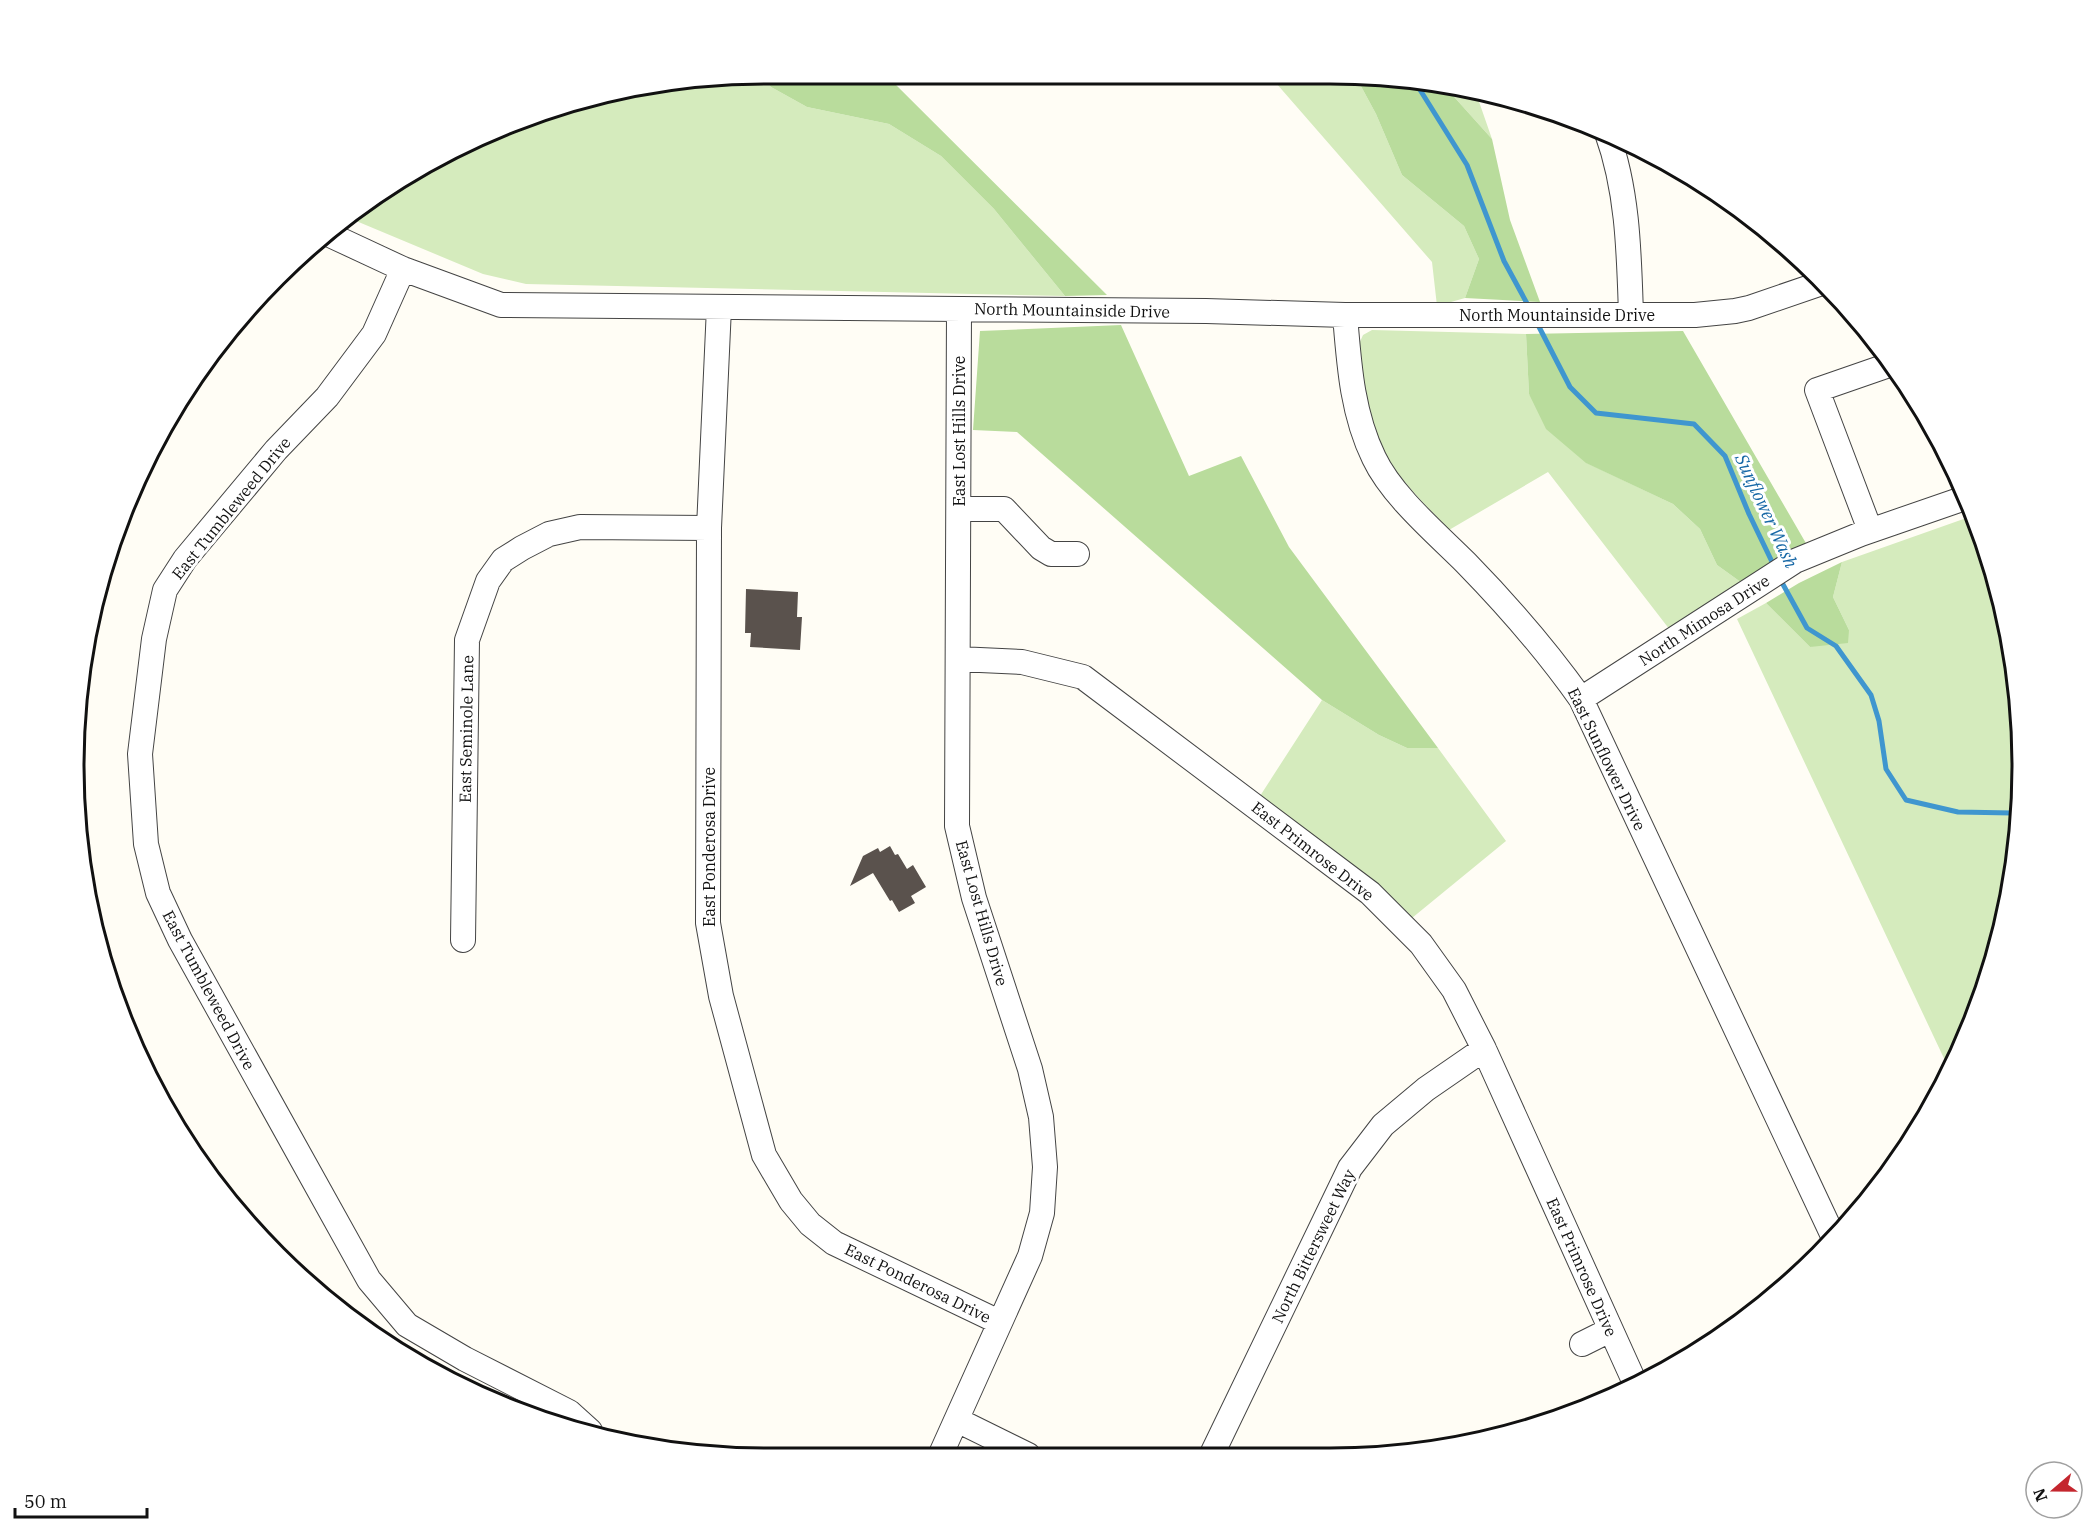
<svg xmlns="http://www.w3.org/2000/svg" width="2096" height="1532" font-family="'IBM Plex Serif',serif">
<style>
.green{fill:#d5ebbd}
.forest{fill:#b9dc9c}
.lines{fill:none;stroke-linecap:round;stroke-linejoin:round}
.stream{stroke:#3f96cf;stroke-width:5}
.building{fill:#5a524d}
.minor-casing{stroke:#444;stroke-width:26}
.minor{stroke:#fff;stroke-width:24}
.labels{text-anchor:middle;stroke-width:6;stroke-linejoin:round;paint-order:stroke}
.street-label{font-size:16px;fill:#111;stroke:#fff}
.water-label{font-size:18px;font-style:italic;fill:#1768a6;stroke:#fff}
.rim{fill:none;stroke:#111;stroke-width:3}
</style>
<rect width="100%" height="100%" fill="#fffdf5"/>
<path class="green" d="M759,74l12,13 36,20 82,17 52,32 53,53 71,87 -539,-12 -43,-10 -134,-56 33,-28 119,-64 85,-29z
M1283,74h47l26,3 20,37 26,61 62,51 15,33 -14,39 -28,8 -5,-44 -156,-179z
M1447,89l29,4 16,46z
M1372,330l154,4 3,60 58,69 86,41 27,25 17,36 25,18 -72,47 -122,-158 -99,58c-31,-34 -72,-70 -82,-117 -5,-22 -6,-47 -8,-69l4,-9z
M1972,516l27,70 22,134 -4,136 -31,132 -37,81 -212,-450 29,-16 44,44 39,-17 -16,-33 9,-35z
M1322,700l57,35 28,13h31l68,93 -94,77 -152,-122z"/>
<path class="forest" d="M759,74h126l222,221 -42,1 -71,-87 -53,-53 -52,-32 -82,-17 -36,-20z
M1356,77l91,12 45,50 18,81 30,82 -75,-4 14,-39 -15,-33 -62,-51 -26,-61z
M1121,325l68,151 52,-20 48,91 149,201h-31l-28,-13 -57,-35 -305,-268 -44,-2 7,-99z
M1683,331l124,214 -65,38 -25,-18 -17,-36 -27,-25 -87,-41 -40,-34 -17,-35 -3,-60z
M1842,562l-9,35 16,33 -1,13 -38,4 -44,-44 33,-20z"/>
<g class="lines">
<path class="stream" d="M1417,85l50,80 37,96 26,48
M1537,323l33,64 26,26 98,11 31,32 24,58 26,54
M1780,579l27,49 29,18 35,49 8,26 7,48 20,31 52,12 54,1 6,2"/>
</g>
<path class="building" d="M746,589l52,3 -1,25h5l-2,33 -50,-3 1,-14h-6z
M890,846l5,9 3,-1 9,15 6,-4 13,22 -15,9 4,7 -16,9 -7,-12 -2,1 -17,-28 -23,13 13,-30 15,-8 2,4z"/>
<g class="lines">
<g class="minor-casing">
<path id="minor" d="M1607,133c21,58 22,120 24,182
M330,235l73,34 98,36 705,6 139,4h350l40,-4 14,-3 73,-25
M403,269l-29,65 -47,63 -51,53 -91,109 -20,31 -11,49 -14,115 6,90 12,49 22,47 189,340 38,45 58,34 104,53 21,19
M719,307l-10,221 -1,395 13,73 43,159 27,46 19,23 24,19 165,79
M1345,315c4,49 7,98 29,143 18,38 62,75 92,105 42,43 81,88 115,136l253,539
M959,509h45l37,39 10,6h26
M1870,530l-53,-140 75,-26
M958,659l64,3 61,15 287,216 51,51 33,46 30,59 151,334
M1581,699l214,-138 66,-27 104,-36
M463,940l4,-300 21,-59 15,-21 19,-12 27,-14 31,-7 129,1
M1582,1344l28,-14
M957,1420l71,35
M1212,1454l138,-286 33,-43 43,-36 58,-40
M940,1456l90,-200 12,-43 3,-46 -4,-50 -11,-48 -56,-171 -17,-72 2,-517"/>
</g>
<use href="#minor" class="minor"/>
</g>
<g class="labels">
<g class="street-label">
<text transform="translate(1072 310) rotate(1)" y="6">North Mountainside Drive</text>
<text x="1557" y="321">North Mountainside Drive</text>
<text transform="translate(959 431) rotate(-90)" y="6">East Lost Hills Drive</text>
<text transform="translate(231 508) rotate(-51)" y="6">East Tumbleweed Drive</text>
<text transform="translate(1704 620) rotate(-33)" y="6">North Mimosa Drive</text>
<text transform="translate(466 729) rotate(-89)" y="6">East Seminole Lane</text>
<text transform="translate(1607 759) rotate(64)" y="6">East Sunflower Drive</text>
<text transform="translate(709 847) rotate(-90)" y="6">East Ponderosa Drive</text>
<text transform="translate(1313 851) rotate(38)" y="6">East Primrose Drive</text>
<text transform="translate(982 913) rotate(74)" y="6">East Lost Hills Drive</text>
<text transform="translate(209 990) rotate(62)" y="6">East Tumbleweed Drive</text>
<text transform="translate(1313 1246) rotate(-64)" y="6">North Bittersweet Way</text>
<text transform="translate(1582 1267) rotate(66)" y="6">East Primrose Drive</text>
<text transform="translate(918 1283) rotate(26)" y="6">East Ponderosa Drive</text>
</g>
<g class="water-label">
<text transform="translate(1766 511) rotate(65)" y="6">Sunflower Wash</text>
</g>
</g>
<path d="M0 0H2096V1532H0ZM766 84H1330A682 682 0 0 1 2012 766V766A682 682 0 0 1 1330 1448H766A682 682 0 0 1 84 766V766A682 682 0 0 1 766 84Z" fill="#fff" fill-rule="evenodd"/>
<path class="rim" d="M766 84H1330A682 682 0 0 1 2012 766V766A682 682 0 0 1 1330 1448H766A682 682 0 0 1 84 766V766A682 682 0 0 1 766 84Z"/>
<g transform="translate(2054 1490) rotate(250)"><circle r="28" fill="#ffffff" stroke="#a0a0a0" stroke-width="1.5"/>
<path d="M0-4.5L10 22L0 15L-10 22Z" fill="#c4262e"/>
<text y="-9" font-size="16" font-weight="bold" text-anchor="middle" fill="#111111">N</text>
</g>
<path d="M15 1508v9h132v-9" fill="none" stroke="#111111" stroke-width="3"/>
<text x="24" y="1508" font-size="18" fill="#111111" stroke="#ffffff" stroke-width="4.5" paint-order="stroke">50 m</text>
</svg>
